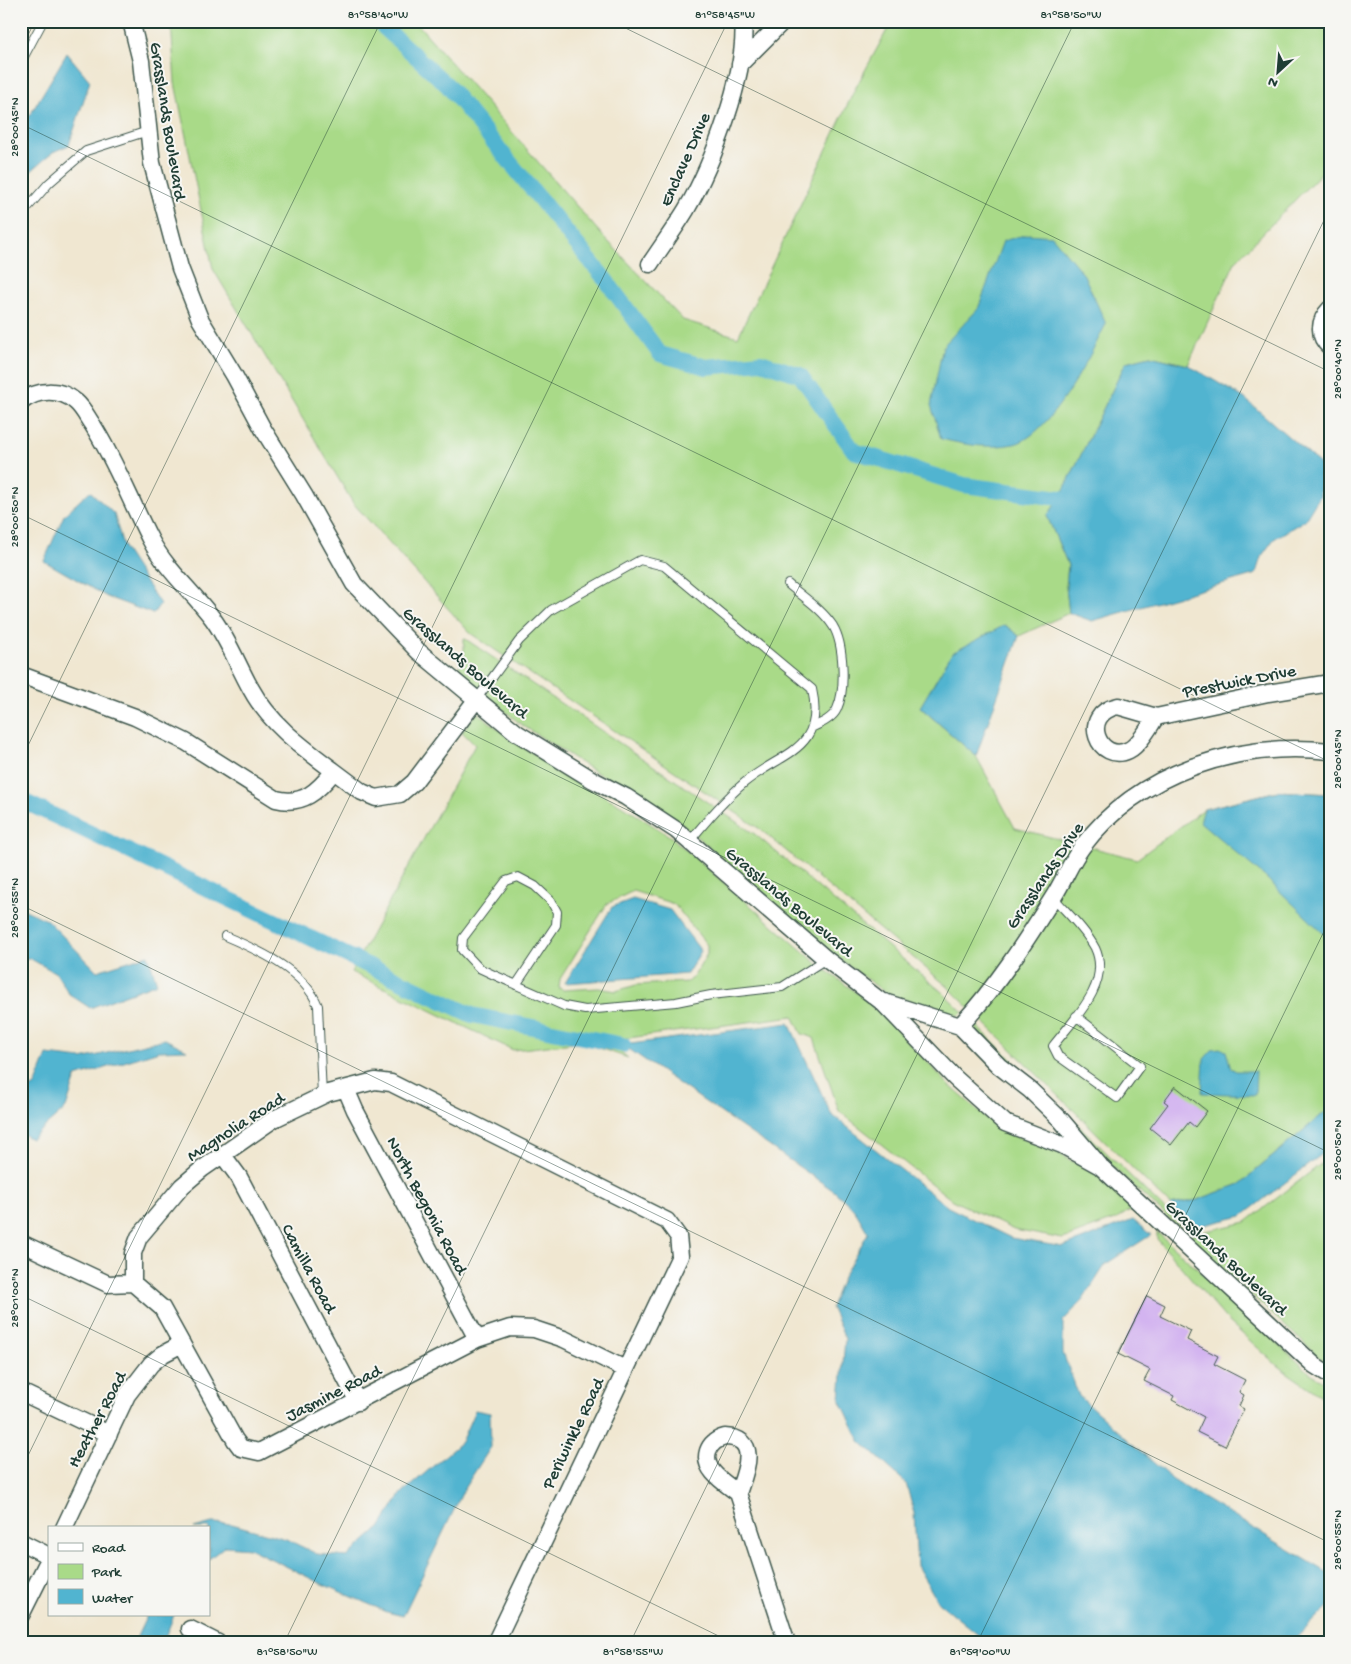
<svg xmlns="http://www.w3.org/2000/svg" width="1351" height="1664" font-family="'Gochi Hand',sans-serif">
<style>
.green{fill:#a9da88;stroke:#648c5e;fill-rule:evenodd}
.water{fill:#51b4d0;stroke:#387882}
.lines{fill:none;stroke-linecap:round;stroke-linejoin:round}
.canal{stroke:#51b4d0;stroke-width:16}
.building{fill:#d3b4f0}
.service-casing{stroke:#3e564c;stroke-width:10}
.minor-casing{stroke:#3e564c;stroke-width:19}
.service{stroke:#fff;stroke-width:8}
.minor{stroke:#fff;stroke-width:16}
.ticks{fill:none;stroke:#1f3d34;stroke-width:1;stroke-opacity:0.45}
.labels{text-anchor:middle;stroke-width:4;stroke-linejoin:round;paint-order:stroke}
.street-label{font-size:18px;fill:#1f3d34;stroke:#f6f6f2}
.neatline{fill:none;stroke:#1f3d34;stroke-width:2}
.ticks-label{font-size:12px;text-anchor:middle;fill:#1f3d34}
</style>
<rect width="100%" height="100%" fill="#f6f6f2"/>
<filter id="ink" filterUnits="userSpaceOnUse"><feTurbulence type="fractalNoise" baseFrequency=".02" numOctaves="2"/><feDisplacementMap in="SourceGraphic" scale="10" xChannelSelector="R" yChannelSelector="G"/><feConvolveMatrix kernelMatrix="1 2 1 2 8 2 1 2 1" color-interpolation-filters="sRGB"/></filter>
<filter id="wash" filterUnits="userSpaceOnUse"><feTurbulence type="fractalNoise" baseFrequency=".0096" numOctaves="4" result="noise"/><feDisplacementMap in="SourceGraphic" scale="20" xChannelSelector="R" yChannelSelector="G"/><feGaussianBlur stdDeviation="1.12" result="paint"/><feColorMatrix in="noise" values="0 0 0 0 0 0 0 0 0 0 0 0 0 0 0 0 0 1.4 0 .05"/><feComposite in="paint" operator="in"/></filter>
<g filter="url(#wash)">
<rect width="100%" height="100%" fill="#f0e7d1"/>
<path class="green" d="M171,21h244l186,213 82,86 55,17 117,-248 37,-68h438v143l-95,98 -47,103 -38,-9 -24,6 -66,136 -13,18 21,49 -2,22 3,26 -50,23 -14,-11 -85,82 56,49 39,72 122,31 67,-50 74,-18 52,3v314l-90,76 -43,16 -27,5 -223,-219 -187,-157 -290,-196 -117,-130 -140,-234 -38,-186z
M464,638l292,197 186,157 21,20 -4,4 -72,-22 -57,-42 -149,-129 -51,-34 -33,-16 -75,-48 -65,-53 7,-16z
M477,712l35,28 77,48 32,17 50,32 149,129 53,39 -1,3 6,1 71,76 51,45 58,23 37,21 49,45 -14,-9 -13,9 -54,20 -49,-9 -62,-30 -113,-89 -25,-73 -12,-4 -9,-18 -172,23 -5,5v4l12,10 -46,-16 -69,8 -162,-78 124,-227 -13,-13zM633,891l41,13 33,41v9l-14,24 -6,4 -51,3 -20,6 -17,-3 -36,2 -4,-2 1,-9 47,-75z
M974,1023l191,187 21,23 3,2 57,-13 84,-65v208l-10,-7 -210,-194 -44,-50 -31,-30 -31,-25 -32,-34z
M1157,1232l152,140 21,14v16l-51,-35 -52,-47 -70,-81z"/>
<path class="water" d="M67,53l23,28 -21,64 -16,7 -32,28v-50z
M1028,234l24,2 32,39 22,49c-16,32 -56,112 -92,120 -25,5 -48,1 -73,-5l-10,-34 12,-59 35,-37 25,-68z
M1150,356l38,9 56,33 76,66v32l-15,24 -31,19 -13,18 -5,17 -164,47 -23,-8 -3,-26 2,-22 -21,-49 13,-18 66,-136z
M90,491l24,23 10,35 36,55 -7,10 -46,-17 -63,-36 20,-46z
M1005,625l14,11 -43,120 -56,-49 32,-54z
M1278,791l52,3v187l-4,-7 -1,-39 -60,-58 -65,-55 4,-13z
M633,899l37,11 31,41 -14,23 -122,9 47,-76z
M21,908l26,12 50,51 51,-16 9,28 -67,25 -21,-14 -13,-21 -27,-15 -8,2z
M789,1023l42,91 117,93 63,31 52,9 70,-27 18,15 -45,29 -24,37 -19,20v32l16,43 94,84 157,94v31l-39,38h-303l-50,-41 -21,-36 -3,-53 -8,-30 -46,-42 -20,-42 5,-60 -14,-32 12,-30 25,-44 -14,-24 -20,-18 -211,-146z
M165,1039l22,11 -28,1 -83,26 -10,31 -35,31 -10,-6v-39l14,-8 12,-31 35,4z
M1220,1048l6,3 5,17 5,3h20l-1,24 -53,-2 2,-34 9,-10z
M1330,1108v40l-88,68 -51,12 -21,-23 27,-5 43,-16z
M475,1410l15,3 1,34 -26,40 -62,129 -16,-4 -67,-29 -71,-35 -24,-2 -16,13v-31h-15l18,-5 20,1 54,15 31,15 30,3 33,-29 22,-35 59,-51z
M147,1615h27l-11,28h-29z"/>
<g class="lines">
<path class="canal" d="M377,21l70,64 158,194 55,75 46,13 55,-5 39,13 54,76 110,34 96,13
M21,800l451,215 151,30"/>
</g>
<g id="blocks">
<path class="building" d="M1175,1086l32,25 -12,16 -6,-5 -18,23 -21,-17 18,-24 -4,-3z
M1147,1296l18,9 -5,11 31,15 -4,9 31,16 -4,8 31,16 -6,12 5,3 -5,11 5,3 -19,37 -28,-14 7,-15 -32,-17 2,-4 -30,-15 6,-11 -32,-16z"/>
</g>
</g>
<g filter="url(#ink)">
<use href="#blocks" fill-opacity="0" stroke="#3e564c" stroke-width="1"/>
<g class="lines">
<g class="service-casing">
<path id="service" d="M21,62l22,-41
M21,215l28,-32 37,-32 62,-20
M788,584c15,13 34,25 45,42 11,18 13,63 4,83 -4,9 -15,14 -24,18
M476,700l43,-59 32,-31 89,-50 24,6 148,123c14,62 -31,63 -68,94 -21,18 -38,38 -55,59
M1053,897c14,16 32,32 42,51 17,36 -22,72 -42,98l5,10 59,42 23,-32 -64,-50
M225,936c33,14 80,35 93,70l4,90
M516,985l40,-60 1,-13 -6,-11 -16,-15 -17,-9 -12,4 -43,57 -1,12 17,18 15,7 70,31 21,4 91,-8 35,-7 71,-8 44,-28"/>
</g>
<g class="minor-casing">
<path id="minor" d="M131,21l10,40 11,102 28,105 20,51 34,56 29,54 41,66 50,89 64,67 99,82 76,47 33,17 50,33 150,129 56,43 73,76 50,45 57,22 38,21
M740,64l43,-43
M650,264c12,-18 25,-36 36,-54 26,-44 62,-138 57,-189
M1330,309c-11,11 -13,27 0,38
M21,402c17,-13 39,-14 55,0 7,6 11,15 16,22 23,36 38,76 58,115 16,31 42,52 63,80 16,22 25,47 38,70 19,35 51,58 83,82 -16,20 -31,35 -58,28l-90,-57 -51,-25 -114,-42
M1118,706l38,11c-7,10 -16,27 -27,33 -30,15 -51,-36 -11,-44z
M1156,717l112,-24 62,-10
M334,771l28,21 14,6 24,-4 14,-12 62,-82
M884,1002l76,24 39,40 31,24 31,30 39,46 172,160 42,39 16,10
M960,1026c36,-39 66,-85 94,-130 10,-16 17,-34 28,-49 57,-76 156,-106 248,-96
M346,1089l9,21 122,229
M222,1154l17,23 119,225
M21,1243l87,41 25,-1
M133,1283v-30l6,-16 43,-51 20,-17 72,-50 54,-26 47,-12 16,2 276,138 11,15 2,20 -185,387
M133,1283l29,25 73,132 6,8 18,4 218,-113 33,-11 24,1 30,10 61,30
M21,1392l88,42
M725,1437c36,1 20,36 13,56 -13,-10 -36,-23 -30,-42 3,-8 9,-12 17,-14z
M738,1493l49,150
M64,1528l63,-133 24,-31 12,-10 19,-10
M21,1542l28,14
M21,1615l28,-56
M190,1629l28,14"/>
</g>
<use href="#service" class="service"/>
<use href="#minor" class="minor"/>
</g>
</g>
<path class="ticks" d="M611,21l719,351M21,49l14,-28M21,124l1309,638M21,514l1309,639M21,760l360,-739M21,905l1309,638M21,1295l712,348M21,1470l707,-1449M284,1643l791,-1622M630,1643l700,-1435M977,1643l353,-724M1323,1643l7,-13"/>
<g class="labels">
<g class="street-label">
<text transform="translate(169 121) rotate(81)" y="6">Grasslands Boulevard</text>
<text transform="translate(684 159) rotate(-66)" y="6">Enclave Drive</text>
<text transform="translate(466 662) rotate(41)" y="6">Grasslands Boulevard</text>
<text transform="translate(1239 680) rotate(-11)" y="6">Prestwick Drive</text>
<text transform="translate(1044 875) rotate(-56)" y="6">Grasslands Drive</text>
<text transform="translate(790 901) rotate(40)" y="6">Grasslands Boulevard</text>
<text transform="translate(235 1126) rotate(-33)" y="6">Magnolia Road</text>
<text transform="translate(428 1205) rotate(62)" y="6">North Begonia Road</text>
<text transform="translate(1227 1257) rotate(43)" y="6">Grasslands Boulevard</text>
<text transform="translate(310 1268) rotate(62)" y="6">Camilla Road</text>
<text transform="translate(333 1392) rotate(-27)" y="6">Jasmine Road</text>
<text transform="translate(96 1419) rotate(-62)" y="6">Heather Road</text>
<text transform="translate(572 1433) rotate(-64)" y="6">Periwinkle Road</text>
</g>
</g>
<rect width="1351" height="1664" fill="none" stroke="#f6f6f2" stroke-width="55"/>
<rect x="48" y="1526" width="162" height="90" fill="#f6f6f2" stroke="#a0aca6"/>
<rect x="58" y="1543" width="25" height="8" fill="#ffffff" stroke="#a0aca6"/>
<text x="92" y="1552" font-size="15" fill="#1f3d34">Road</text>
<rect x="58" y="1564" width="25" height="15" fill="#a9da88" stroke="#a0aca6"/>
<text x="92" y="1576" font-size="15" fill="#1f3d34">Park</text>
<rect x="58" y="1589" width="25" height="15" fill="#51b4d0" stroke="#a0aca6"/>
<text x="92" y="1602" font-size="15" fill="#1f3d34">Water</text>
<g transform="translate(1278 72) rotate(206)" stroke="#f6f6f2" stroke-width="4" paint-order="stroke">
<path d="M0-4L9 19L0 12L-9 19Z" fill="#1f3d34"/>
<text y="-8" font-size="14" font-weight="bold" text-anchor="middle" fill="#1f3d34">N</text>
</g>
<rect x="28" y="28" width="1296" height="1608" class="neatline"/>
<g class="ticks-label">
<text x="378" y="18">81°58'40"W</text>
<text x="725" y="18">81°58'45"W</text>
<text x="1071" y="18">81°58'50"W</text>
<text transform="translate(14 127) rotate(-90)" y="4">28°00'45"N</text>
<text transform="translate(1337 369) rotate(-90)" y="4">28°00'40"N</text>
<text transform="translate(14 517) rotate(-90)" y="4">28°00'50"N</text>
<text transform="translate(1337 759) rotate(-90)" y="4">28°00'45"N</text>
<text transform="translate(14 908) rotate(-90)" y="4">28°00'55"N</text>
<text transform="translate(1337 1150) rotate(-90)" y="4">28°00'50"N</text>
<text transform="translate(14 1298) rotate(-90)" y="4">28°01'00"N</text>
<text transform="translate(1337 1540) rotate(-90)" y="4">28°00'55"N</text>
<text x="287" y="1655">81°58'50"W</text>
<text x="633" y="1655">81°58'55"W</text>
<text x="980" y="1655">81°59'00"W</text>
</g>
</svg>
